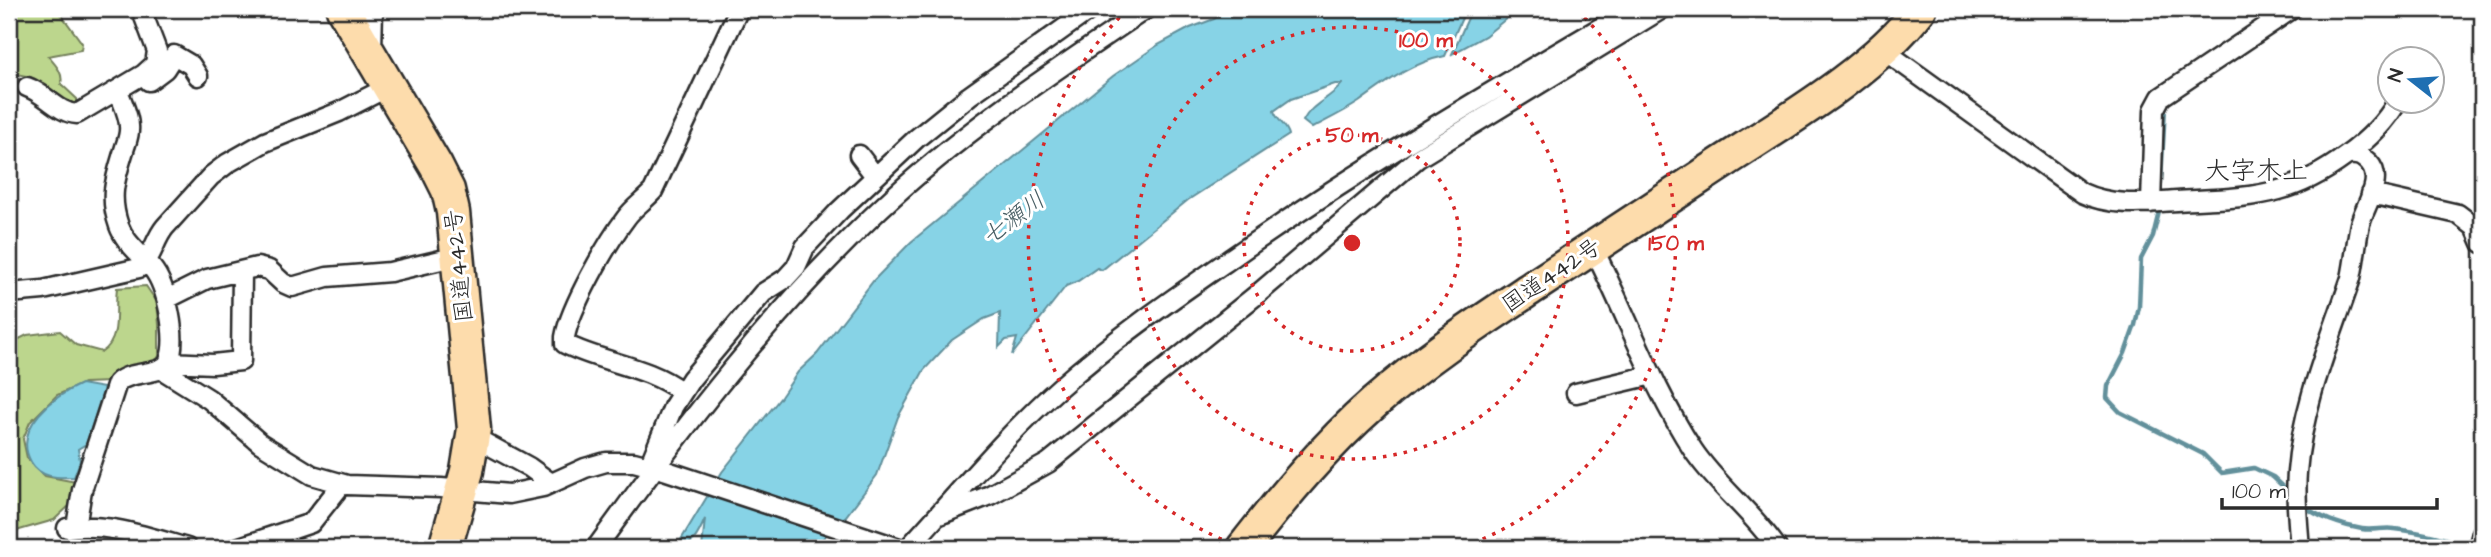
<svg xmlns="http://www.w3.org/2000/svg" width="2491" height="557" font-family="'Architects Daughter','Klee One',sans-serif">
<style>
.green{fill:#bcd68d;stroke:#74805c;stroke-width:2}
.water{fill:#87d3e6;stroke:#62909b;stroke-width:2}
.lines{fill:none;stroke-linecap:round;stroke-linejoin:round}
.stream{stroke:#62909b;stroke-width:4.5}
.street-casing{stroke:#2b2b2b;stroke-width:23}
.highway-casing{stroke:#2b2b2b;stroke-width:37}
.street{stroke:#fff;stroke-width:18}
.highway{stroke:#fddcac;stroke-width:32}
.ring{fill:none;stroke:#d62828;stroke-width:3.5;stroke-dasharray:3.5 7}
.labels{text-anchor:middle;stroke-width:6;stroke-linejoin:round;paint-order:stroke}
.street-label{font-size:23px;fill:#2b2b2b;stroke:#fff}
.water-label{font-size:24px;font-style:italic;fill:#475d63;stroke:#fff}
.quarter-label{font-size:26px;fill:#2b2b2b;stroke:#fff}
.centre{fill:#d62828;stroke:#fff;stroke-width:3.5}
.ring-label{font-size:21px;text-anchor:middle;font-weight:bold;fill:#d62828;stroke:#fff;stroke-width:6;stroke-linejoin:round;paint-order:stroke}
</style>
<rect width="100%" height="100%" fill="#fff"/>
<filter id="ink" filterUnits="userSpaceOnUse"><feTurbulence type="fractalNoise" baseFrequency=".0143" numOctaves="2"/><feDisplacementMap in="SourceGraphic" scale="14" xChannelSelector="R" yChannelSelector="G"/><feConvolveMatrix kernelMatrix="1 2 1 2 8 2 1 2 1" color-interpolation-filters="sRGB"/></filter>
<g filter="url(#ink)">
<path class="green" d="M9,9h48l25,34 -1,7 -33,6c7,8 16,17 13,28l16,15v8c-5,-3 -12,-4 -17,-7 -21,-13 -15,-23 -46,-26l-2,8 -3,1z
M146,286l11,16 2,23v31l-7,10 -42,16 -26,1 -27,12 -27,27 -7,17 4,19 18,18 31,6 -7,24 -15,14 -38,11 3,17h-10v-204l18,-9 33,-4 16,14 26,7c20,-13 12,-43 15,-64z"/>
<path class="water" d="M1230,9h236l-21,47c-34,7 -58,26 -86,46 -15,10 -32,18 -47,26l-9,-7c8,-17 27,-22 39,-37h-7l-44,15 -17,12c3,10 13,14 15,24l-101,65 -86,70 -5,-2 -19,13 -12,5 -54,69 5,-17 -11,2 -7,7 1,-34 -16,6 -32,21 -28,30 -26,47 -21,58 -31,41 -33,32h-111l3,-29c-6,14 -12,29 -29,29l46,-76 59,-75 17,-25 19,-18 57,-74 37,-38 202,-166 45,-31 32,-17 24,-9z
M1472,9h46l-33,27 -33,18z
M81,384l23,4 -18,56 -8,5 2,12 -6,16c-16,1 -34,1 -43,-15 -19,-34 23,-66 50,-78z"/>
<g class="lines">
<path class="stream" d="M2460,9l22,3
M2160,199l5,-92
M2160,208l-7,28 -12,23 -2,48 -4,18 -10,28 -17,33 -1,12 13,14 83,42 19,19 32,-5 19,9 17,16
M2302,504c14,13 41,22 60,25 11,2 22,-2 33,0 25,3 53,9 75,19"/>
<g class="street-casing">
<path id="street" d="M1882,49l200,144c30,14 63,10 95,8 33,-2 70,-2 102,-11 42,-11 97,-50 118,-88
M372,51l1,-42
M149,81l16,-12 9,-14 17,10 7,11
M27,87c18,6 31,26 50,27l67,-40 11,-10 2,-13 -16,-42
M859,155l16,21
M2371,194l87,20 17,13 7,16
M2151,203l3,-93 7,-13 131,-88
M1593,248c34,67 59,139 100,202 24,36 60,62 84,98
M9,293l34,-3 96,-22c14,-10 15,-28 26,-41l46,-51 17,-13 37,-21 74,-30 49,-25
M167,299l40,-20 50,-12 12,3 14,13 9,4 35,-10 63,-5 68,-16
M169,362l44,2 28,-3 1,-90
M161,369l48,30 51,44 52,32 35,10 94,3 68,6 34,-7 42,-19 21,-6h28l30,8 235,78
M682,392c-34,-26 -79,-29 -117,-48v-7c5,-29 42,-94 61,-119 7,-10 18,-17 27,-27l86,-182
M1576,393l76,-18
M474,437l55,30 22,16
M649,466l24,-59 18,-28 72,-86 22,-14 11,-12 9,-20 35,-37 77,-72 52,-42 122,-87
M937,516l53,-21 58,-32 212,-171 158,-134 244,-149
M76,527l6,-37 35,-107c13,-14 46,-6 52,-22 9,-22 -2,-75 -17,-93 -11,-14 -27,-25 -33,-42 -11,-31 -3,-49 6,-79 2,-6 5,-13 4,-21 0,-11 -7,-24 -11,-36
M67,528c39,-6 82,9 120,20
M237,548l74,-25 31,-39
M596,548c86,-119 176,-237 283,-338 81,-77 175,-139 267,-201
M908,548c50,-54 97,-112 152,-161 54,-48 114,-89 173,-130 129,-90 264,-169 399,-248
M2300,548c-2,-25 -5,-51 -3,-76 5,-66 33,-131 54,-194 4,-18 5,-36 9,-54 4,-18 25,-44 9,-61 -7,-7 -11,-9 -20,-8
M2478,548l4,-15"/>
</g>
<g class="highway-casing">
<path id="highway" d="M343,9l93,157 12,24 5,22 21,217 -7,42 -22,77
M1243,548c40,-51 82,-102 131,-145 50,-44 105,-80 159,-116 56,-37 112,-74 169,-111 71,-48 166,-99 218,-167"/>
</g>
<use href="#street" class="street"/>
<use href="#highway" class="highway"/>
</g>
</g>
<g class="ring">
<circle cx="1352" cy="243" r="108"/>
<circle cx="1352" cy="243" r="216"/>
<path d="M1241 547A324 324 0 0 1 1127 10M1577 10A324 324 0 0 1 1463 547"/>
</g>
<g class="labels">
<g class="street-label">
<text transform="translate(458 266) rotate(-96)" y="8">国道442号</text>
<text transform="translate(1551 275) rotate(-34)" y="8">国道442号</text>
</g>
<g class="water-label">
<text transform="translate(1013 218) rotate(-37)" y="8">七瀬川</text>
</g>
<g class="quarter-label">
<text x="2256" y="179">大字木上</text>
</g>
</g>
<circle cx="1352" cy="243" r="10" class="centre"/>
<g class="ring-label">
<text x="1426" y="47">100 m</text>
<text x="1352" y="142">50 m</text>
<text x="1676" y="250">150 m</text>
</g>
<rect width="2491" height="557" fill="none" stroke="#fff" stroke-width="35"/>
<rect x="18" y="18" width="2456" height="522" fill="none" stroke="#2b2b2b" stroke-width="2.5" filter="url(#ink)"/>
<g transform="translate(2411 80) rotate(287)"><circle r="33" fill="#ffffff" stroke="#aaaaaa" stroke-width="2"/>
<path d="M0-5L12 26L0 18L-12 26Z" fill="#1f6fb2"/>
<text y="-10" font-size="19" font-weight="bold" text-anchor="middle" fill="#2b2b2b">N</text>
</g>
<path d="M2222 498v10h215v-10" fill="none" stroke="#2b2b2b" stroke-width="3.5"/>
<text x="2232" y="498" font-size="21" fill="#2b2b2b" stroke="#ffffff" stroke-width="5" paint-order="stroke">100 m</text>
</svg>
